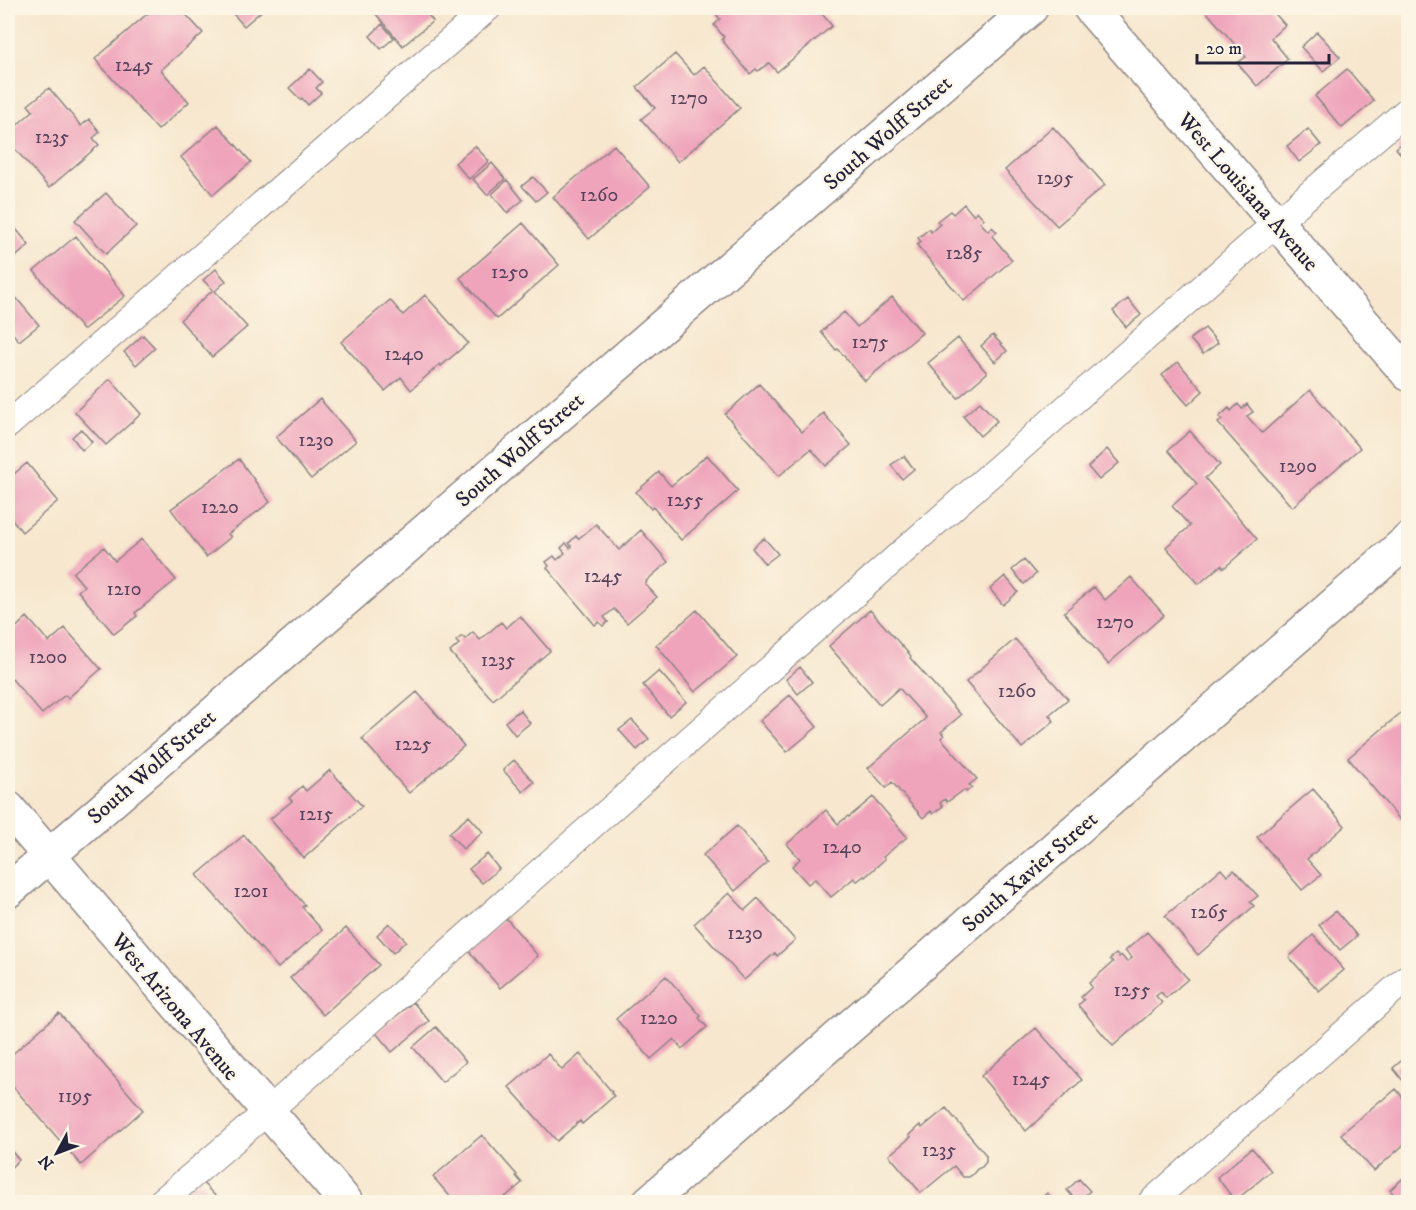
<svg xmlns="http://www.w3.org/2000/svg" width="1416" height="1210" font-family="'IM FELL DW Pica',serif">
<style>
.building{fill:#efa4bb}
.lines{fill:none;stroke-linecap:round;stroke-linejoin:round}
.lane-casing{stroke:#8c8484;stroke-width:28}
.street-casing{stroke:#8c8484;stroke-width:36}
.secondary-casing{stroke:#8c8484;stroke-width:36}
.lane{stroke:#fff;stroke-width:26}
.street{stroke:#fff;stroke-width:33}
.secondary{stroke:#fff;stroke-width:33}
.labels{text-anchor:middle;stroke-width:4.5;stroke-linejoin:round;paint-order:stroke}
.number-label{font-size:20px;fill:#55425b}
.street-label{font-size:22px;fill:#22223b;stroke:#fcf5e5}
</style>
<rect width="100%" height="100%" fill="#fcf5e5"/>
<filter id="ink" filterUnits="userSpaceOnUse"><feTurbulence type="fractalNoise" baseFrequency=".0167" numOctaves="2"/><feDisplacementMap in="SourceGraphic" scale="12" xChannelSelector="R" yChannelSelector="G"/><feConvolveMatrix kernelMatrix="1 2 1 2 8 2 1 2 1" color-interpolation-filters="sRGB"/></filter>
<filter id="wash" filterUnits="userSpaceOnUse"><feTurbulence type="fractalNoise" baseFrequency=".008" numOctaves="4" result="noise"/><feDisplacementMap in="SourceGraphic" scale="24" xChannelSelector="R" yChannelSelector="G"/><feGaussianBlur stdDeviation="1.35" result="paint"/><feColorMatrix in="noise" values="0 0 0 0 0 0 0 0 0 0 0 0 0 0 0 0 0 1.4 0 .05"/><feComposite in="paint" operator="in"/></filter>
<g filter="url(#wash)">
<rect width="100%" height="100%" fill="#f7e7ce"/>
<g id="blocks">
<path class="building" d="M154,8h26l23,25 -42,37 28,32 -31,28 -63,-71z
M228,8h37l-21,18z
M384,8h38l11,13 -30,25 -27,-32z
M722,8h95l15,18 -55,46 -8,-9 -11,8 -2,-2 -6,5 -28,-34 2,-3 -10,-12 6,-6 -5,-6z
M1203,8h67l15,17 -14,13 17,21 -31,27 -20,-23 9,-6z
M382,24l12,14 -13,11 -11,-13z
M1317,32l23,25 -17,14 -22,-24z
M675,54l19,21 10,-9 36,42 -62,54 -37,-43 14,-11 -18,-21z
M310,69l12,13 -6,6 5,5 -13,12 -6,-7 -1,2 -12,-12z
M1347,69l27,32 -32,27 -27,-32z
M49,88l32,38 8,-7 11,13 -7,6 6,7 -50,43 -41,-47v-8l25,-22 -5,-6z
M218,125l33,37 -38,33 -32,-38z
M1053,127l52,58 -48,41 -52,-56z
M1308,129l13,16 -22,17 -12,-16z
M1406,140l2,3v20l-12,-15z
M614,145l36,42 -61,52 -36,-42z
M475,146l14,15 -20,18 -14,-16z
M492,163l13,16 -18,16 -14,-16z
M533,177l14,15 -11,9 -14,-15z
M507,180l16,20 -16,13 -15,-19z
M106,193l30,33 -30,28 -31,-34z
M964,204l9,11 4,-4 7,8 -4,3 8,9 4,-4 5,5 -5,4 20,24 -48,41 -47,-56 4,-3 -3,-4 11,-9 2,3 9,-8 -3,-3 13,-10 3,3z
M8,219l21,26 -18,16 -3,-3z
M523,223l36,42 -62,54 -37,-41z
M76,236l49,60 -42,34 -49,-59z
M216,269l10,12 -11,10 32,36 -35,30 -32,-37 33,-30 -10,-10z
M12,293l27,32 -20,16 -11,-13v-31z
M425,295l43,48 -27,23 -1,-2 -29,26 -10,-13 -16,14 -44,-49 49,-42 13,15z
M892,297l30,36 -57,48 -27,-32 -2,1 -15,-18 23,-20 13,15z
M1128,299l13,16 -15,12 -13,-16z
M1205,328l13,15 -15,11 -13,-15z
M143,335l12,13 -19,17 -12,-13z
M993,335l14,16 -12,11 -14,-16z
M958,338l29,35 -29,25 -30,-35z
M1178,362l25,29 -15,14 -26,-30z
M110,379l31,35 -35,31 -31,-33z
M759,384l43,48 21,-19 28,32 -25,21 -15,-17 -32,27 -54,-62z
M1310,390l50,58 -68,59 -74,-84 4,-4 -3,-2 10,-9 2,3 7,-7 4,5 5,-5 6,8 -6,4 15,17z
M320,399l36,42 -45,38 -35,-42z
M980,402l17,19 -17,15 -17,-20z
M81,429l11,13 -10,8 -10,-13z
M1190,431l30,34 -15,13 52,61 -33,29 -3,-3 -22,19 -33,-37 24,-21 -18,-20 25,-22 -29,-34z
M1107,449l12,14 -20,17 -11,-13z
M707,455l31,36 -57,49 -28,-33 -2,2 -15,-17 23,-20 12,14z
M904,456l10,13 -12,10 -11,-14z
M239,459l31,43 -42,32 3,3 -25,20 -35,-48z
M27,463l31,38 -36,31 -14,-18v-35z
M596,524l23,26 22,-20 27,32 -22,19 1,1 -2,2 12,13 -30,26 -13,-14 -10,8 4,5 -5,4 -4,-4 -4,3 -48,-57 2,-2 -3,-4 8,-6 3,4 8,-7 -4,-5 5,-5 4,5 2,-1 -3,-4 7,-7 2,3z
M764,538l14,16 -13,10 -13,-16z
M142,539l34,41 -41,33 2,3 -23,18 -36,-43 6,-5 -11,-13 31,-26 11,14z
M1024,560l12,14 -12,10 -12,-14z
M1005,576l13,16 -15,13 -13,-16z
M1131,577l33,38 -56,49 -44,-52 30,-25 11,13z
M697,610l40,47 -42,35 -39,-47z
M870,610l41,46 -1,2 51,57 -20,17 3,3 -3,3 36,41 -8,6 3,2 -6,5 -2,-2 -17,12 -2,-3 -5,4 3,3 -10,8 -2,-3 -8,7 -31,-36 -6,6 -18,-20 58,-50 -27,-30 -19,17 -51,-59z
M520,616l30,35 -57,49 -43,-48 9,-8 -3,-3 6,-5 3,3 8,-7 7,8 21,-18 5,6z
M27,617l22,25 16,-14 36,41 -33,29 -3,-3 -23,19 -30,-35 -2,2 -2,-4v-42z
M1015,639l53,60 -19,16 5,6 -32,27 -56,-66z
M800,667l12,15 -14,12 -12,-15z
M659,671l27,31 -17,14 -26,-31z
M417,692l47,54 -55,47 -47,-54z
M790,695l27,32 -30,25 -27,-31z
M520,710l10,13 -15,12 -10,-13z
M1404,710l4,5v97l-8,8 -52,-62z
M632,720l17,19 -12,11 -18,-20z
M514,760l20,22 -11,10 -20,-22z
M330,770l32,36 -58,52 -34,-39 22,-18 -3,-3 13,-12 4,5z
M1313,789l32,37 -38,33 14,16 -19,15 -45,-53z
M873,797l34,40 -24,20 2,2 -20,18 -1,-1 -7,5 -3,-3 -23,19 -16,-18 -7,5 -16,-18 8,-7 -13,-15 39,-34 12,14 10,-8 1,1z
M469,816l14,16 -20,17 -14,-16z
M737,826l31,36 -33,29 -32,-36z
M244,835l61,70 -3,2 20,23 -44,38 -81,-93z
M487,854l12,15 -17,14 -13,-14z
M1221,869l6,7 7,-6 24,26 -8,6 4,4 -56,49 -33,-39z
M729,893l16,17 13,-12 37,42 -18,16 -2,-3 -31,27 -50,-56z
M1336,911l21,25 -17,14 -21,-25z
M506,918l32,38 -38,32 -32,-38z
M389,923l17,18 -13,12 -16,-18z
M346,928l33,37 -56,50 -33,-37z
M1147,932l41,47 -22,19 -5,-6 -5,4 6,7 -49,43 -35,-41 6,-5 -3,-3 11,-10 -3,-4 24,-21 -3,-3 6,-5 3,3 2,-2 6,7 5,-4 -7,-7z
M1313,935l31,35 -25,21 -30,-34z
M666,976l35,40 -2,2 8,9 -25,22 -8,-10 -23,20 -35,-40z
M413,1002l16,19 -37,31 -16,-19z
M59,1013l84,97 -62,55 -73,-84v-23z
M436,1027l30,35 -24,20 -29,-35z
M1036,1028l46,52 -56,51 -45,-55z
M548,1054l14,16 18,-16 32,38 -1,1 3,3 -32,28 -2,-3 -23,20 -48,-54z
M1408,1055v32l-15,-19z
M1396,1089l12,15v37l-34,30 -33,-37 40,-34 1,1z
M946,1108l40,47v7l-4,5 -5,2 -4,5 -4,3h-6l-9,-11 -33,27 -32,-38 22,-18 -2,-2 11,-10 2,3z
M482,1135l35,40 -1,1 6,7 -23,19h-10l-1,-1 -3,1h-30l-22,-25z
M8,1147l11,13 -11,10z
M1252,1148l19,23 -36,30 -18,-24z
M1408,1174v28h-7l-11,-12z
M198,1178l23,24h-50z
M1079,1179l11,12 -13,11 -10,-12z
M1047,1193l8,9h-19z"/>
</g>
</g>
<g filter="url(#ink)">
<use href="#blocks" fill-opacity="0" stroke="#8c8484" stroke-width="1.5"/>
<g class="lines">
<g class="lane-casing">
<path id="lane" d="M8,425l480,-417
M161,1202l106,-90 1010,-890 131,-112
M1151,1202l257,-225"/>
</g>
<g class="street-casing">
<path id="street" d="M8,808l338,394
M8,891l1023,-883
M649,1202l759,-662"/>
</g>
<g class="secondary-casing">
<path id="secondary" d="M1090,8l318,366"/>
</g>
<use href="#lane" class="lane"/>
<use href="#street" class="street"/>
<use href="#secondary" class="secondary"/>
</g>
</g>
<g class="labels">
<g class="number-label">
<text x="134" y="71">1245</text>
<text x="689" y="104">1270</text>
<text x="52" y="143">1235</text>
<text x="1055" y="184">1295</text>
<text x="599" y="201">1260</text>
<text x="964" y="259">1285</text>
<text x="510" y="278">1250</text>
<text x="870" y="348">1275</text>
<text x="404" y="360">1240</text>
<text x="316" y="446">1230</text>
<text x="1298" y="472">1290</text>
<text x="685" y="506">1255</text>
<text x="220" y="513">1220</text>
<text x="603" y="582">1245</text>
<text x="124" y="595">1210</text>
<text x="1115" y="628">1270</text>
<text x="48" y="663">1200</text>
<text x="498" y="666">1235</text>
<text x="1017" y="697">1260</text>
<text x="413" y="750">1225</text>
<text x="316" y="820">1215</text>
<text x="842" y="853">1240</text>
<text x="251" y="897">1201</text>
<text x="1209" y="918">1265</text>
<text x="745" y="939">1230</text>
<text x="1132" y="996">1255</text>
<text x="659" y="1024">1220</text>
<text x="1031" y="1085">1245</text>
<text x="75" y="1102">1195</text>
<text x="939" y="1156">1235</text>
</g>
<g class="street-label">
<text transform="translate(887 132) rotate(-41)" y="8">South Wolff Street</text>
<text transform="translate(1249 191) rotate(49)" y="8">West Louisiana Avenue</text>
<text transform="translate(519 449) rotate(-41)" y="8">South Wolff Street</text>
<text transform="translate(151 766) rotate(-41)" y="8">South Wolff Street</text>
<text transform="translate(1029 871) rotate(-41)" y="8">South Xavier Street</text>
<text transform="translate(176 1006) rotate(50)" y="8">West Arizona Avenue</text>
</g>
</g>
<rect width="1416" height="1210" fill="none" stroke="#fcf5e5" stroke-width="30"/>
<g transform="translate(57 1153) rotate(229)" stroke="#fcf5e5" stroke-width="4.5" paint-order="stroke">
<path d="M0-4.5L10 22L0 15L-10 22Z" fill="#22223b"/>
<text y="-9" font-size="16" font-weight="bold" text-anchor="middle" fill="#22223b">N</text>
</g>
<path d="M1197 54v9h132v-9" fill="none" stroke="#22223b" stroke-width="3"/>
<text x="1206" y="54" font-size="18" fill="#22223b" stroke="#fcf5e5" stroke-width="4.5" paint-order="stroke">20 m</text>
</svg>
